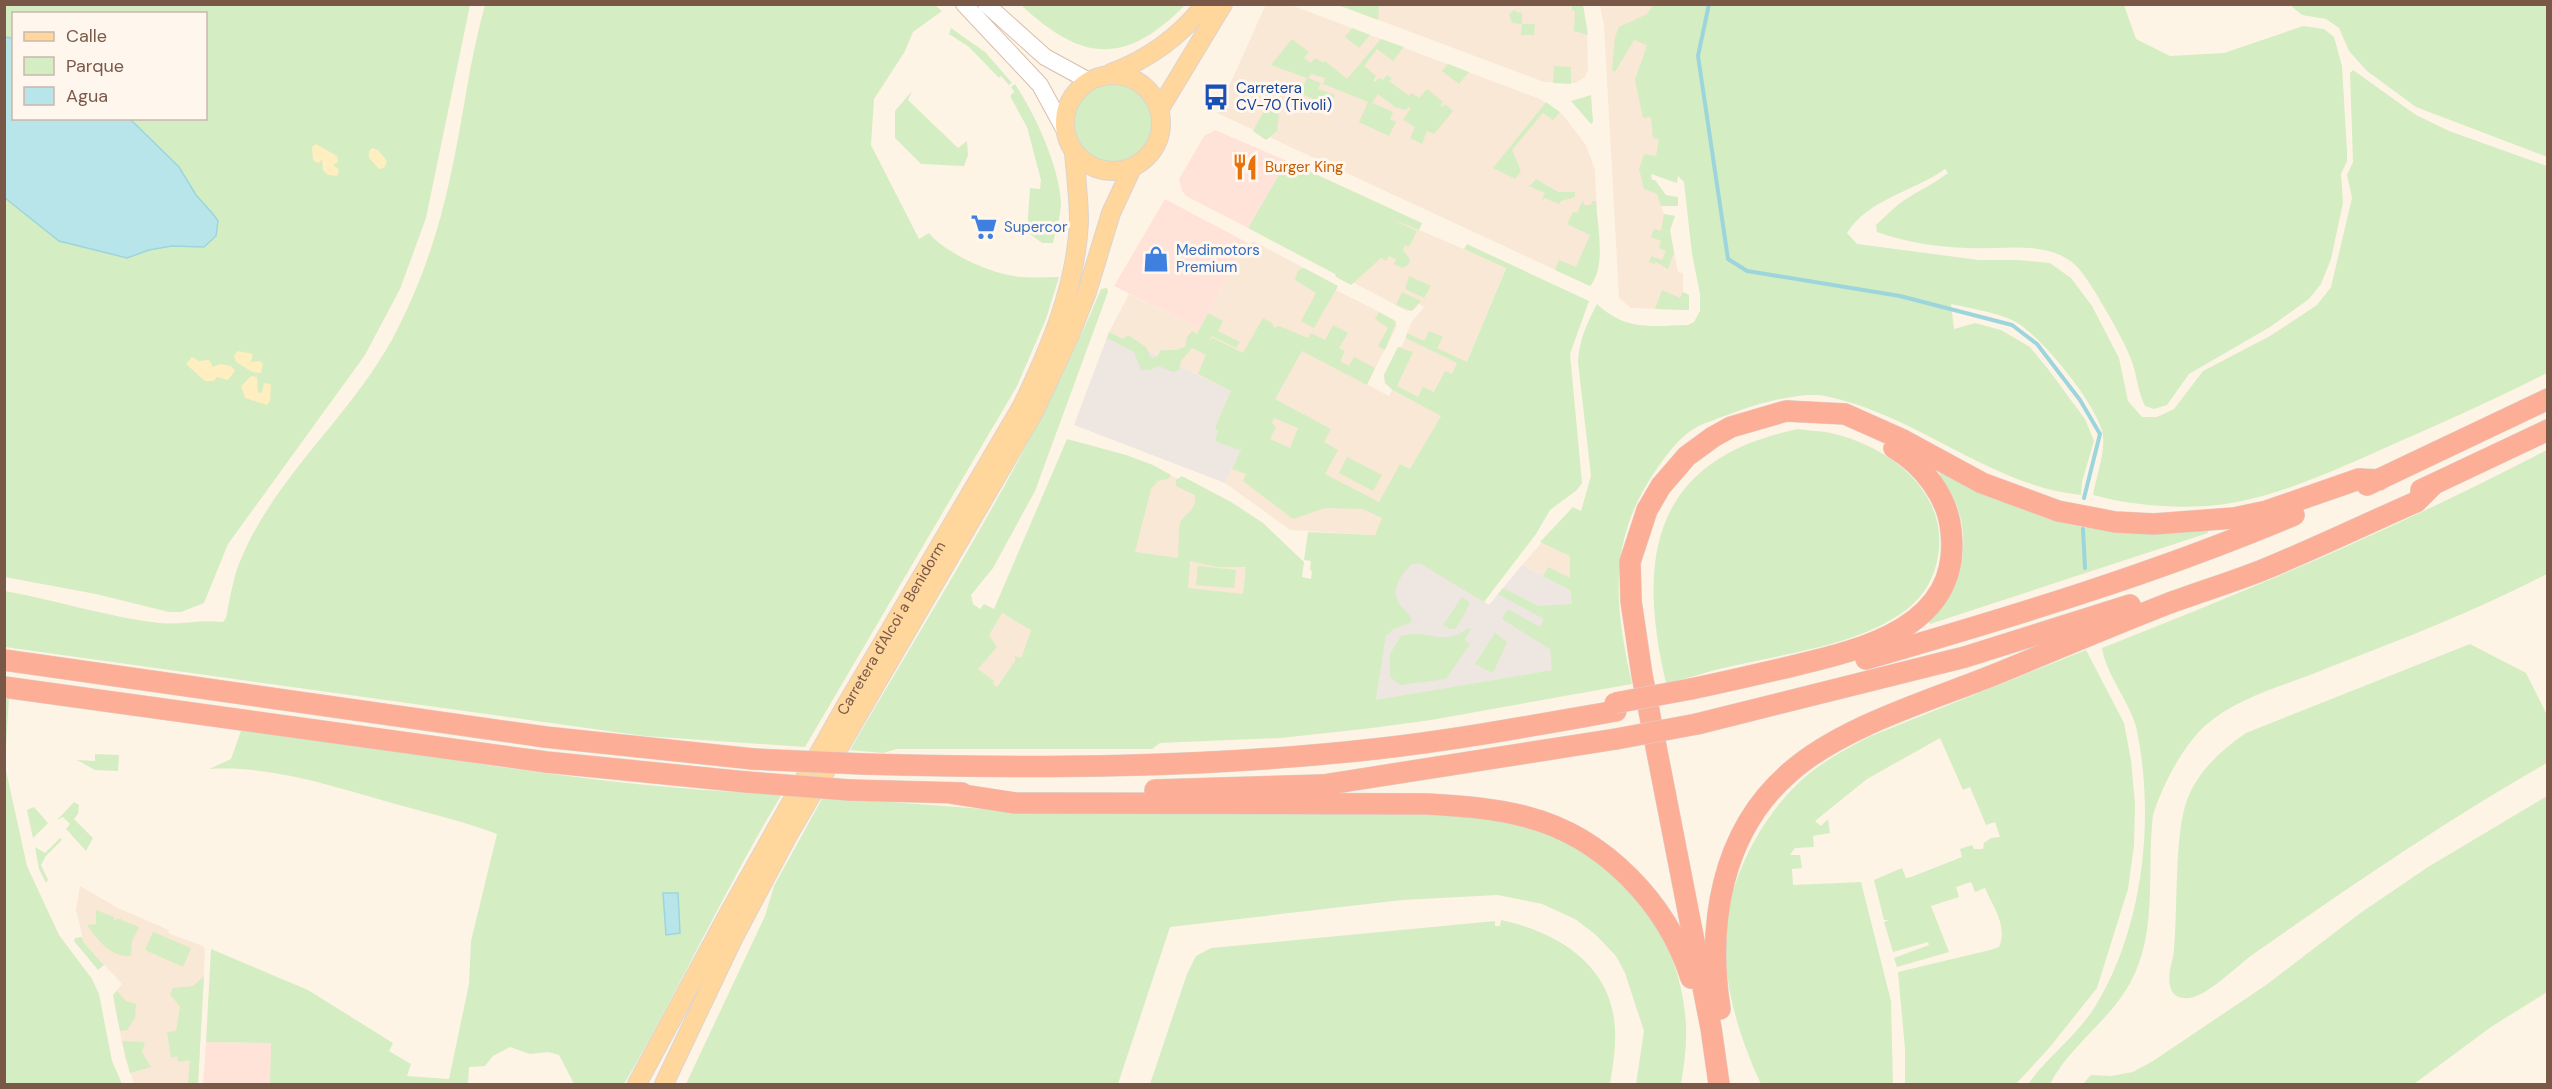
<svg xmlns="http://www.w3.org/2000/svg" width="2552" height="1089" font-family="'DM Sans',sans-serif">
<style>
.residential{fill:#f9e8d6}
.commercial{fill:#ffe3d9}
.industrial{fill:#eee6e0}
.green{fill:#d5edc2;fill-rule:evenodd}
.sand{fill:#ffeebf}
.water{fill:#b8e5ea;stroke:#9dd5dd;stroke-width:1.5}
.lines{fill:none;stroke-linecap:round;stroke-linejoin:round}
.stream{stroke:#9dd5dd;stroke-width:4}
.secondary-casing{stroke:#d9beac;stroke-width:18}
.primary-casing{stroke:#dcd4cf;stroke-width:20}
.highway-casing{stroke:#dcd4cf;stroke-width:22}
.secondary{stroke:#fff;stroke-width:16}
.primary{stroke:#ffd69c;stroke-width:18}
.highway{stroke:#fdae97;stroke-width:21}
.highway-bridge-casing{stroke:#dcd4cf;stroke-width:22;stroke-linecap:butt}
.highway-bridge{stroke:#fdae97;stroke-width:21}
.labels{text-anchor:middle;stroke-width:6;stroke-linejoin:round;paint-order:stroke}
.transit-label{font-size:15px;fill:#164399;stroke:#fff7ee;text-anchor:start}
.food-label{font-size:15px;fill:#c56008;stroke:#fff7ee;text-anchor:start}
.shop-label{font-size:15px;fill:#366cbe;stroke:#fff7ee;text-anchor:start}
.street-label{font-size:15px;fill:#7a5848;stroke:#fff7ee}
</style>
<rect width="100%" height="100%" fill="#fef4e6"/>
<path class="residential" d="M1266,4l25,1 249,94 23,16 23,30 9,25 4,86 -7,28 -2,2 -373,-173z
M1352,4l231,1 4,23 1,42 -3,7 -9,6 -32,-1 -192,-72z
M1600,5h74l3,156 -29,-6 4,26 12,33 11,2 -5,14 8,42 5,1v19l6,3v15l-58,-2 -12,-10 -15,-272z
M1389,217l117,50 -39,95 -26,54 -66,119 -85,-5 -65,-47 37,-77 -153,-74 20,-38 71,35 46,-87 5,2 2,-3 85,45 -2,4 59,30 2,6 -30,58 22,12 3,-6 -7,-7 -1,-8 14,-28 4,-1 9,-23 13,-16 -5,-3 -7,7h-5l-64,-34z
M1141,462l90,40 30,20 -18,81 -127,-9z
M1573,507l-3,49v34l-48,-25z
M984,604l47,25 -23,66 -32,-1 -24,-28z
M80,886l38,22 51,22 -1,3 35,13 2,4 -7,134h-64l-9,-26 -12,-63 9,-11 -38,-41 -8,-33z"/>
<path class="commercial" d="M1215,130l72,31 -39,67 -62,-32 -4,-5 -3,-12 25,-43z
M1165,199l81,43 -46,87 -86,-43z
M206,1042l66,1 -2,41h-67z"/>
<path class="industrial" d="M1109,332l153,74 -37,77 -151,-58z
M1399,548l90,57 33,-40 48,25 11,75 -205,36z"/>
<path class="green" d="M4,5h466l-44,213 -26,71 -35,66 -137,189 -24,59 -23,9h-12l-73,-18 -91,-17zM14,14h192v104h-192z
M935,5l7,6 -29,21 -9,21 -30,46 -3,46 48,94 10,-6c17,21 65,42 92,44 13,1 25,0 38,0l-13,42 -29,67 -212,361 -161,-11 -639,-89v-56c51,9 102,26 154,32 21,2 42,-4 64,-1l3,-4c3,-16 6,-33 11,-49 34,-92 118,-154 161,-241 24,-47 41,-98 52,-150 13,-57 19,-117 35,-173z
M1021,5h164c-60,61 -103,57 -164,0z
M1338,5h41l-1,15z
M1572,5h11l5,30 -14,-4 1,-20 -3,-1z
M1653,5h471l12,34 34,17 54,-3 79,-27 21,3 10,8 8,29 5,86v9l-6,13 2,29 -12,56 -10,25 -12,15 -39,28 -81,47 -22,31 -13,4 -9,-3c-7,-14 -8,-30 -13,-44 -6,-19 -39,-76 -52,-92 -27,-32 -77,-20 -113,-22 -29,-1 -63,-6 -90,-16l-1,-7c10,-9 19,-19 30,-26 14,-9 29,-16 42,-26l-3,-4c-30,22 -77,30 -98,64l10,11 122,16h38l33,3 21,15 21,28 27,52 9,43 14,16h15l17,-8 29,-38 67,-35 47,-31 14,-18 21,-89 -5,-23 6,-13 -3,-89 3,-3 63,45 33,16 98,35v207c-55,28 -112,53 -169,78 -43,19 -89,40 -136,50 -44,10 -106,6 -149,-6 3,-18 12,-41 10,-59 -3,-28 -64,-103 -89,-115 -15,-8 -45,-13 -63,-17l3,25 21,-6 26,7 29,17 18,22 37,50 9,22 -12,41 -1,13c-93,-10 -165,-81 -256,-99 -22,-5 -71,8 -92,17 -13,5 -27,9 -38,15 -15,9 -28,26 -37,39 -51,72 -44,135 -26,217l-201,36 -59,8 -91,10 -121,5 -8,6h-255l-14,4 -33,-3c88,-151 184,-300 251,-461l6,-1 1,4 -73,199 -42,77 -22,27 2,9 7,5 4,-5 10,5 73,-170 59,16 27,10 18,10 -3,4 -10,2 -7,8 -16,63 43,6c1,-9 0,-27 2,-34 3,-11 17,-12 15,-29l-19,-9v-6l6,-4 49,26 32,21 41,39 -2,15 9,2 1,-8 -2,-1 1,-9 -7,-1 4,-28 67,3 7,-17 -19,-9 -38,-1 -32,11 -50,-38 3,-7 -14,-5 11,-24 -3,5 -25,-9 3,-10 -3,-3 16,-37 -33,-17 8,-19 -14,-7 -11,13 -2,9 -6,2 -14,-6 -10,4h-8l-7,-18 -27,-14 2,-6 14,7 5,-4 18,12 5,11 6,-1 4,-7h15l9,-3 2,-10 5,-6 5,3 11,-21 15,8 -5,10 22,11 -4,6 -24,-12 -3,5 4,-3 30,15 20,-35 9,5 2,5 5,-2 29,12 3,-5 14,7 8,-15 15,8 -9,15 6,3 -5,10 9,5 5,-9 21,11 -8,17 -65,-34 -27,48 56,30 -7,13 14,8 -13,24 54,28 21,-38 10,5 31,-53 -48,-26 -8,-7 -1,-8 14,-28 15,5 -16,34 21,11 5,-10 11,5 11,-21 7,3 5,-11 -51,-25 1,-5 17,8 5,-10 14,6 -6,11 30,14 39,-94 -42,-19 3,-5 122,57 -19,53 12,129 -5,7 -27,20 -14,24 -52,68 -63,-38h-9c-12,11 -23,27 -11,42 5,6 10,8 11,16l-18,7 -8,7 -10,64 176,-30 -2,-21 -48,-30 6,-10 32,18 4,-8 -46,-25 5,-6 35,18 34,-2 -2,-14 -27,-14 5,-9 22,11v-22l-30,-14 33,-35 8,4 10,-35 -13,-114c1,-22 9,-39 19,-58 29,27 54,22 91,21l6,-3 6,-11v-17l-8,-40 -8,-72 -6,-6 -1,7 -26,-9 1,6h3l11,15 12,2v9h-17l-4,-12 -13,-5 -5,-20 5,-15 12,2 3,-17 -6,-1 -2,-21 -8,1 -8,-38 12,-35 -13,-5 -19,32 -3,-3 3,-32 4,-10 28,-13zM1274,418l24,10 -8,20 -20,-9 6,-12 -4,-4zM1190,561l27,6h29l-3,27 -55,-6zM1002,613l29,17 -10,28 -6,-2v5l-18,26 -4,-3 1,-3 -16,-12 19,-22 -8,-12z
M2290,5h257v152l-131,-50 -49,-36 -18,-20 -10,-23 -13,-9 -24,-4z
M1516,9v3l6,1v11h13l-1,11h-13l1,-11 -10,-1 -3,-9z
M951,28l34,24 27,31 -3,2 -8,-9 -2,2 -30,-31 -20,-13z
M1352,28l18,7 -11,13 -14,-11z
M1292,39l17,13 -5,6 7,5 4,-5 9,5 1,-2 22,18 34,-40 23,8 -11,14 -16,-12 -13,17 12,10 -3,5 2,1 4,-4 4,2 4,-5 5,3 -3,3 20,15 3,-3 7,5 8,-9 16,13 -3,4 3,1 2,-3 8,7 -19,23 -7,-3 -5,13 -12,-6 5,-11 -12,-7 8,-12 -3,-1 -2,3 -11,-3 -17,-13 -6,9 21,9 -3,7 6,3 -7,14 -30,-14 9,-20 -45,-18 2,-6 -14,-4 -3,4 13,5 -3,6 17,6 -5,12 -30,-14 7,-15 -36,-13z
M1448,64l21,8 -10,12 -17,-13z
M1554,66l17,1v17l-18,-1z
M1070 122a42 42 0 1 1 84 0a42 42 0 1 1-84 0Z
M1015,84c20,30 44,82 46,118 0,14 -5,27 -8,41h-11l-15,-11 3,-44 10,1 1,-9 -14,-53 -17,-31 4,-4 -3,-5z
M912,91l-4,9 50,48 9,-7 1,14 -4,11 -43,-2 -26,-26v-27z
M1591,95l2,27 -2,2 -20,-23z
M1546,102l14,10 -7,8 -10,-7 -31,37 9,21 -6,8 -22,-11z
M1265,109l14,6 -2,16 -11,9 -13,-9z
M1287,161l135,62 -3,7 -30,-12 28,13 -8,16 -4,-2 -2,5 7,9 -1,5 -7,4 -8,-4 2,-5 -7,-3 -3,5 -5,-3 -30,27 -15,-8 -1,-3 -87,-46z
M1536,179l22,13h17v5l-14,4 -2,3 -14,-6 -4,3 4,-8 -18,-8h4z
M1583,200l1,5h7l1,-4h4c1,23 11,66 -6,85l-35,-16 4,-10 17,7 14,-32 -23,-11 6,-12 4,1z
M1664,214l11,2 -5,14 4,23 -6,16 -12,-7 -2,2 -5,-2 2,-6 11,4 4,-9 -7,-3 2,-7 -10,-4 3,-8 7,2z
M1304,268l34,18 -24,42 -13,-7 15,-28 -21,-13 3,-10z
M1409,276l22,10 -7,12 -19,-9z
M1662,290l18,8 3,-6 6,3v15l-34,-1z
M1402,292l19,9 -9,10 -16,-6z
M1379,312l17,10 -11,28 -7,-4 10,-18 -13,-9z
M1798,429c13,2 28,2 41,6 51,14 105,55 100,113 -2,25 -13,47 -33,62 -49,36 -120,43 -178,57 -24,5 -39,12 -62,16 -30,-128 -13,-224 132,-254z
M2547,450v124c-71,37 -147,66 -222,95 -38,16 -88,28 -119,56 -23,20 -44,61 -53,90 -7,60 7,125 -29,178 -22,33 -56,56 -74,91h-22c20,-28 50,-49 68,-79 47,-78 59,-185 41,-274 -6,-29 -30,-53 -35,-83 151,-59 301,-123 445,-198z
M1347,457l35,18 -9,16 -34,-18z
M1938,469c54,28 107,56 168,61 33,3 68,1 102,0v3l-278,91 -1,-2c32,-32 44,-78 26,-121 -4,-10 -16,-24 -17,-32z
M1198,566l38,4 -2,18 -38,-3z
M1462,597l8,6 -14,25 -6,1 -7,-4z
M1468,628l3,1 -7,11 6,4 -24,35 -46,6 -10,-8v-23l11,-18c29,-8 43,12 67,-8z
M1495,633l12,9 -14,31 -18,-9z
M2470,644l56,29 21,42v48c-102,58 -199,125 -295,192 -15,11 -46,42 -63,43 -8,1 -16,-2 -18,-9 -5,-13 2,-27 3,-40 4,-41 0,-113 13,-149 11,-29 34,-50 59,-67z
M2086,650l38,73 7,37 4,44 -1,41 -6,44 -31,99 -47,59 -34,37h-111v-35l-7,-77 92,-22 9,-3c9,-21 -6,-40 -14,-59l-10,4 -4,-10 -15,5 3,10 -28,9 18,46 -52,15 -3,-9 35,-13 -1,-3 -35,10 -9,-30 5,-2h-5l-10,-40 28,-12 4,10 5,-1 51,-20 -2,-8 12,-4 2,4h9l1,-6 7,-5 9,-1 -5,-15 -9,3 -16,-38 -7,3 -23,-52 -73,41 -52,42 6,5 7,-7 2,14 -17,3 1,11 -19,1 -5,7h10l2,13 -10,1 1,16 68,-3 30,119 2,83h-132c-20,-42 -36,-93 -36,-141 0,-59 36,-128 80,-166 20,-17 43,-29 66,-41z
M5,696h4l-4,70 22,100 32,69 33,44 7,15 13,67 10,23h-117z
M242,728c177,25 362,61 540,66 -57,94 -102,195 -158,290h-50l-15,-29 -11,-3 -18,2 -20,-7 -17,9 -8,10 -16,1 -1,17h-198l1,-41 -65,-1 5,-93 97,41 85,53 -4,8 22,13 -4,12 42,3 20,-95 2,-43 26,-107c-31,-12 -65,-20 -98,-29 -61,-17 -126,-40 -190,-36l22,-10z
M95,754l24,1 -1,16 -23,-1 -18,-10 18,1z
M2547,796v196l-56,35 -77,57h-331l8,-9 20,1 22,-4 20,-11 113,-76 93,-71 69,-47z
M823,797l175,13 480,5c24,6 52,9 75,19 76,32 130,109 133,192 1,19 -2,39 -5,58h-45l8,-53 -19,-58 -9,-17 -20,-21 -21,-16 -33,-15 -44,-9 -96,5 -232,27 -52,157h-432l79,-168 9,-30z
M74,802l5,3 -1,9 -4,5 19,19 -7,13 -20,-22 4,-5 -7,-7 -6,3z
M34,807l14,16 -15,15 -6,-28z
M60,838l2,2 -16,16 -5,9 7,15 -2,3 -7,-14 -4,-22 10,6z
M96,910l18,7v3l8,-2 -1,2 18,7 -7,14 -1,15c-20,2 -34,-17 -44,-31l9,-1z
M1501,920c56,12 111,44 114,109 1,18 -2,37 -5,55h-460l37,-110 9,-18 15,-8 284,-27v5h5z
M153,932l38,16 -8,19 -38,-17z
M82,937l2,6 20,22 -6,5 -24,-29 1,-3z
M204,976l-6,108h-10l2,-24 -12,2 -1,-6 -6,2 -4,-26 9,-1 4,-24 -10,-13 3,-6 20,-2z
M117,991l9,10 10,3 -1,14 -8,12 -7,1 -7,-36z
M122,1041l23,1 -3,10 9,15 -21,6z"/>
<path class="sand" d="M316,144l21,12 1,6 -5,3 6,5 -2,6 -9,-1 -5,-5 -1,-10 -4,3 -5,-3 -1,-13z
M372,148l6,2 9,11 -3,7 -5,1 -10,-11v-7z
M238,351l15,3 -2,8 9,-1 3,3 -2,9c-10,1 -17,-7 -25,-11l-2,-6z
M192,357l7,4 10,-1 4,7 7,-3 11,2 4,5 -7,9 -11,-3 -3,4h-9l-19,-17z
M251,376l6,1 1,16 4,-1 2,-9 7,1 -1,17 -3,4 -22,-7 -4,-12z"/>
<path class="water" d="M4,37l9,1 1,80 116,1 49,48 17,28 17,19 5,7 -2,15 -12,11 -32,-1 -23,4 -22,8 -68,-17 -54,-43z
M663,893h15l2,40 -14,2z"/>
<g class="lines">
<path class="stream" d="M1709,4l-11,52 30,203 19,12 153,25 112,29 25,19 43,56 20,34 -16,64
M2083,529l2,39"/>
<g class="secondary-casing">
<path id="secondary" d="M964,4l76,81 24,44
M986,4l59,53 44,24"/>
</g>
<g class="primary-casing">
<g id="primary">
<path d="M1111,73c36,-13 70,-37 94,-69"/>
<circle cx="1113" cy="123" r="48"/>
<path d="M1159,110l64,-106"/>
<path id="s1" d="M637,1084l92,-171 116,-206 177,-301c28,-58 54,-119 57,-184 0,-23 -3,-46 -5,-69"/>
<path d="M664,1084l70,-147 53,-100 247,-425 36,-77 17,-43 24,-79 21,-45"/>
</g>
</g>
<g class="highway-casing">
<path id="highway" d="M2367,485l181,-86
M2421,490l127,-60
M1866,659c145,-42 288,-85 428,-144
M4,660l541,77 208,22
M4,687l542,75 200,20
M1691,689c34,-7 68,-15 102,-23 72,-17 169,-40 158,-135 -3,-34 -28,-66 -57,-83
M1697,724l268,-67 165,-52
M863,764c170,5 342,4 512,-15 81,-9 161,-24 241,-38
M849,790l113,3
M1155,790l168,-5 293,-46
M950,793l65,10 412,1c34,2 67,4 100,13 77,20 140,86 164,161
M1720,1009c-13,-84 1,-176 68,-235 50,-46 140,-73 203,-98 59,-24 117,-49 176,-72 32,-12 66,-22 98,-35 51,-21 101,-45 151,-67l17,-17
M1719,1084l-8,-56 -69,-353 -11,-74 -1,-39 17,-52 14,-24 26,-30 26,-19 18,-10 55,-16 59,3 56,25 81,44 76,28 57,11 39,2 80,-6 33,-7 92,-32 20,1"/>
</g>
<use href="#secondary" class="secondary"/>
<use href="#primary" class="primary"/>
<use href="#highway" class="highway"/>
<g class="highway-bridge-casing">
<path id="highway-bridge" d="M1615,703l76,-14
M1616,739l81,-15
M753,759l110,5
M746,782l103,8"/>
</g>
<use href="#highway-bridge" class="highway-bridge"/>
</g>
<defs>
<g id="bus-bare" transform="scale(2.07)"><path d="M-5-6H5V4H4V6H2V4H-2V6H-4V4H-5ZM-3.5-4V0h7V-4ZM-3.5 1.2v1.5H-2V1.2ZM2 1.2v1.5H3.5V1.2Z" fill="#1a4fb4" stroke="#fff7ee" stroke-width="2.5" paint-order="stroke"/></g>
<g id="restaurant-bare" transform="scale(2.07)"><path d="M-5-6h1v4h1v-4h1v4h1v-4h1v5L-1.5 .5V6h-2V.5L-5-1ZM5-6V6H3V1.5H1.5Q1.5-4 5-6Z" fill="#e8710a" stroke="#fff7ee" stroke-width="2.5" paint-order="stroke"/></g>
<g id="supermarket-bare" transform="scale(2.07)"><path d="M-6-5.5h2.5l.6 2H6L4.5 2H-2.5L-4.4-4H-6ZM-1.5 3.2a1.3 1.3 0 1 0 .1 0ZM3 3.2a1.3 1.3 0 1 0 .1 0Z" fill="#3f7fe0" stroke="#fff7ee" stroke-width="2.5" paint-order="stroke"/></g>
<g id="shop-bare" transform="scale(2.07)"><path d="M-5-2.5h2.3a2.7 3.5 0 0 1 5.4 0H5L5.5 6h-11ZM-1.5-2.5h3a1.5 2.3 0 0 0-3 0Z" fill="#3f7fe0" stroke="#fff7ee" stroke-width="2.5" paint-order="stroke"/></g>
</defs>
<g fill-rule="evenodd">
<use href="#bus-bare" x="1216" y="97"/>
<use href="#restaurant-bare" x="1245" y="167"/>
<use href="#supermarket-bare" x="984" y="227"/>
<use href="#shop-bare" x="1156" y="259"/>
</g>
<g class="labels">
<g class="transit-label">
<text x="1236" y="93">Carretera<tspan x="1236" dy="17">CV-70 (Tivoli)</tspan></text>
</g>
<g class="food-label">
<text x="1265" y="172">Burger King</text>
</g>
<g class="shop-label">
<text x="1004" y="232">Supercor</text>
<text x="1176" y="255">Medimotors<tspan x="1176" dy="17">Premium</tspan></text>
</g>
<g class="street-label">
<text dy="5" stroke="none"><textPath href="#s1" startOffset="522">Carretera d'Alcoi a Benidorm</textPath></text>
</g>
</g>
<rect width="2552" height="1089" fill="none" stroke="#7a5848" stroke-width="12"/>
<rect x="12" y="12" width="195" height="108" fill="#fff7ee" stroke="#cab7ac" stroke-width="1.5"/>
<rect x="24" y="32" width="30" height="9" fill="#ffd69c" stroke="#cab7ac" stroke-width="1.5"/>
<text x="66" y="42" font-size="18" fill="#7a5848">Calle</text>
<rect x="24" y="57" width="30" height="18" fill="#d5edc2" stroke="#cab7ac" stroke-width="1.5"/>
<text x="66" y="72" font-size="18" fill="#7a5848">Parque</text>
<rect x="24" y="87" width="30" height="18" fill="#b8e5ea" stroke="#cab7ac" stroke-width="1.5"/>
<text x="66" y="102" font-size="18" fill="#7a5848">Agua</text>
</svg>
